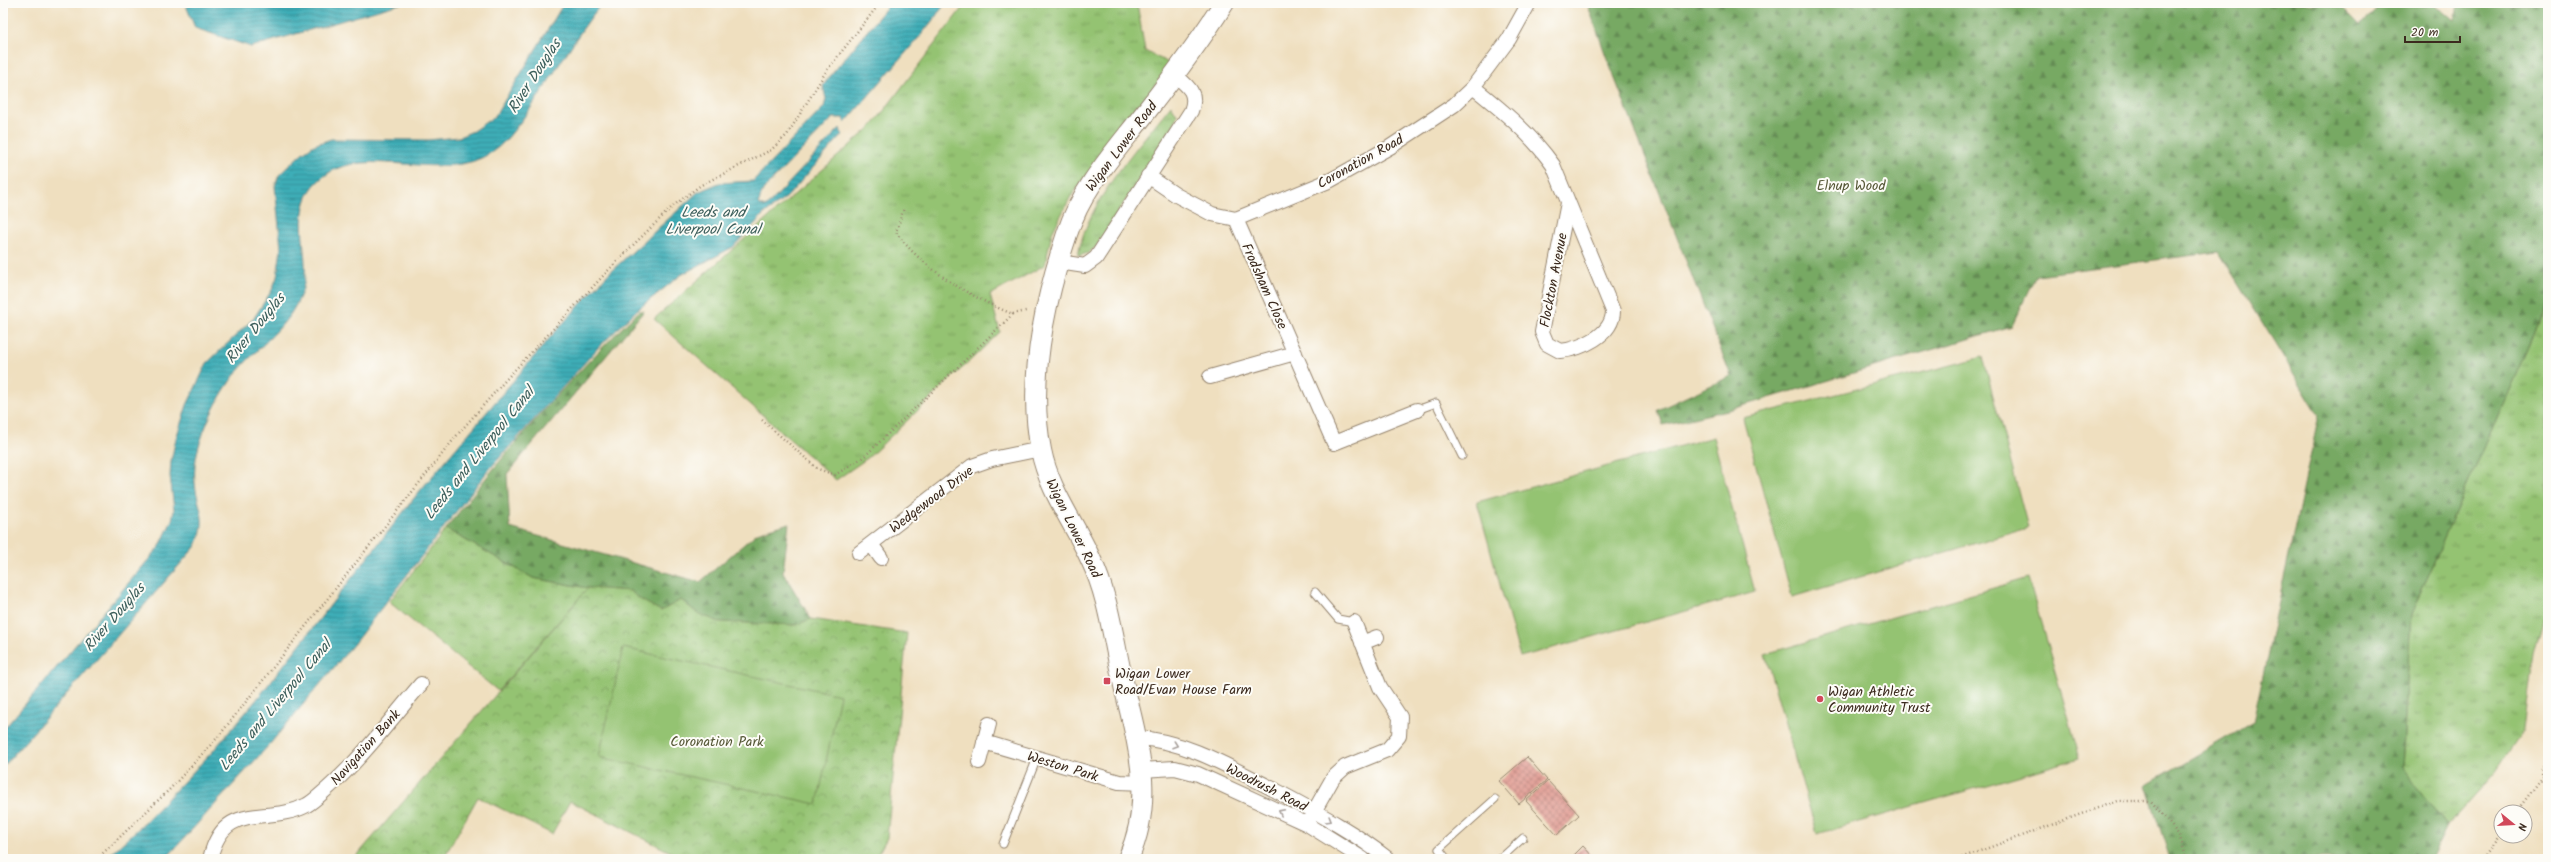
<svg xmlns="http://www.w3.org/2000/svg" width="2551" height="862" font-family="Kalam,sans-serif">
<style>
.grass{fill:url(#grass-tufts);stroke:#687648}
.forest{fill:url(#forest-firs);stroke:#596a41}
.park{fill:url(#park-crowns);stroke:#687648}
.pitch{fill:#94c372;stroke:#687648}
.water{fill:url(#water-rules);stroke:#3c6c6a}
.building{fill:url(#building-cross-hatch)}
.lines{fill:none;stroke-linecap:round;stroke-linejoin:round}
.service-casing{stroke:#95846e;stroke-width:9}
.minor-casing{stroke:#95846e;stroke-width:16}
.secondary-casing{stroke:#95846e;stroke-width:22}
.path{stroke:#95846e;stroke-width:2.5;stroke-dasharray:1 3;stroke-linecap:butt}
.service{stroke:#fff;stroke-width:7}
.minor{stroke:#fff;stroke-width:14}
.secondary{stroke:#fff;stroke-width:20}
.oneway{stroke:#a79f9a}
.poi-dot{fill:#d1495b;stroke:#fdfcf7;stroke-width:1.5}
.labels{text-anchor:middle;stroke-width:4;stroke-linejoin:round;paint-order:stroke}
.street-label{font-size:14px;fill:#3b2a1e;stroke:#fdfcf7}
.park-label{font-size:14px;fill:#565837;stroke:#fdfcf7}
.poi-label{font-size:14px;fill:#3b2a1e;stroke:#fdfcf7;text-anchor:start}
.water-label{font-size:15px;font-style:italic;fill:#3c5e5b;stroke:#fdfcf7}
</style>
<defs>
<pattern id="grass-tufts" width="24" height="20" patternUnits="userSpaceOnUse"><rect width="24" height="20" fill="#94c372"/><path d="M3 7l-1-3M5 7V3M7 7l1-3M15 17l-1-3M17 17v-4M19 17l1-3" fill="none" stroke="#7a9f5d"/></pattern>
<pattern id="forest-firs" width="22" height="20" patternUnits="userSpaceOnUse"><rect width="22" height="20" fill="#77a964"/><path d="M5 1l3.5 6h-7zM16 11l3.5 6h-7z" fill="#638a52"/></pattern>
<pattern id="park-crowns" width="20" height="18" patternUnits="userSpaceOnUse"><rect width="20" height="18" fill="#94c372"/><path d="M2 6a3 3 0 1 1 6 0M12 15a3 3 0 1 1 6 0" fill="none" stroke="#7a9f5d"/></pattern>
<pattern id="water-rules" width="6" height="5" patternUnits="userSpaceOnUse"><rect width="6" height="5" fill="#3dadb7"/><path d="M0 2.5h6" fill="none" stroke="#348d94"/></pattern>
<pattern id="building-cross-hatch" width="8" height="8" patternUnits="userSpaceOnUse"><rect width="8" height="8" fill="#e2a097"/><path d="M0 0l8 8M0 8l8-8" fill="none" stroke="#b8837b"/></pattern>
</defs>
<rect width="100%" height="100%" fill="#fdfcf7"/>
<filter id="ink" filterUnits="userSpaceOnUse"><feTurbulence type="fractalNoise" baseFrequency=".025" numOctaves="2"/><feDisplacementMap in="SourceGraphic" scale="8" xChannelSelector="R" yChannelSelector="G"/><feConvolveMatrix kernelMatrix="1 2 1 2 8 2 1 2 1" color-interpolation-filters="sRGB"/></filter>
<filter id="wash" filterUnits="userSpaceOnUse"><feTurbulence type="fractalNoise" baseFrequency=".012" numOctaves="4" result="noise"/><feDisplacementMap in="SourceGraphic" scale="16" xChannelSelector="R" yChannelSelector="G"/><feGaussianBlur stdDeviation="0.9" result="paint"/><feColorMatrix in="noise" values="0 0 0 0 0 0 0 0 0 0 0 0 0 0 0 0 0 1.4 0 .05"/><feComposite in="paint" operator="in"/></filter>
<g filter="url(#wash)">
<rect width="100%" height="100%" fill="#efdfbf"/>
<path class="grass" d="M966,3h171l8,48 26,13 -101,134 -18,35 -7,32 -55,30 10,37 -131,125 -33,23 -182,-161 219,-194z
M1171,105l6,10 -3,9 -78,123 -8,6 -10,3c8,-53 60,-109 93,-151z
M2548,301v299l-14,53 -10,76 -31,46 -46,51 -45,-58 9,-154z
M446,529l87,49 55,10 -90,103 -109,-89z"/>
<path class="forest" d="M1587,3h751l22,22 24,-22h50l21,18 3,-18h90v298l-137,313 -9,154 45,58 -16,33h-261l-24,-74 107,-63 66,-307 -100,-163 -183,23 -24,51 -280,83 -69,16 -5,-15 73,-34 -125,-320z
M639,311h5l-137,163 3,54 190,54 57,-49 32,-10 -6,49 28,47 -15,6 -77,-3 -22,-9 -16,-13 -20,11 -20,-11 -11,-9 -42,-3 -55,-10 -87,-49c59,-78 123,-150 193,-218z"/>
<path class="park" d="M588,588l42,3 11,9 20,11 20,-11 16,13 22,9 77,3 15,-6 96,14 -20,205 -12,21h-191l-114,-58 -18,33 -74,-37 -35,62h-89z"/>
<path class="pitch" d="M1983,357l45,171 -236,69 -49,-179z
M1713,437l42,155 -235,65 -43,-155z
M2028,578l52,180 -263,76 -52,-180z
M623,648l217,47 -23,109 -218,-47z"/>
<path class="water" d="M185,3h218l-152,44 -56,-19z
M564,3h38c-27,34 -49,73 -74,109 -11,14 -21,30 -36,40 -48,34 -127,-10 -169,25 -40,32 -7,81 -22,117 -12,32 -43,53 -64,78 -15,19 -29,45 -36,68 -6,16 -8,34 -5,50 5,25 11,30 0,56l-193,221v-37l157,-184 12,-26 2,-10 -4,-34 1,-15 5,-23 11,-33 20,-42 47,-45 18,-28 5,-13 4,-28 -6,-63 4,-11 22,-21 13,-9 17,-6 97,1 31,-3 14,-6 22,-15z
M890,3h56l-24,31 -77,89 -2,-5h-10l-70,72 -5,14 7,3 7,-6 68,-73 2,7 -55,62 -23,17 -31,33 -52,28 -44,35 -40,39 -110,123 -135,174 -82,98 -101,111 -5,4h-59l35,-32 72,-75 45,-53 161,-206 135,-159 56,-61 89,-81 21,-9 34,-2 71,-74 2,-8 -3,-13 4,-6z"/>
<g id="blocks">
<path class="building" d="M1527,757l20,23 -28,24 -20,-23z
M1548,781l31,34 -22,20 -31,-34z
M1583,846l12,13h-25z"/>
</g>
</g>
<g filter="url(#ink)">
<use href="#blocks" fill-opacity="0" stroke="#95846e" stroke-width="1"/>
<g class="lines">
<g class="service-casing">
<path id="service" d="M1417,410l19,-7 26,53
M1315,592l23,27 16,3
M1003,844l34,-86
M1447,859l-8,-10 56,-50
M1500,859l23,-21"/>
</g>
<g class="minor-casing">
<path id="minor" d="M1473,87c30,24 58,47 80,78l60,146c0,24 -32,38 -53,40l-13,-7 -5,-12 26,-129
M1148,176l28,19 36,19 24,5 95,-39 59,-33 64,-42 19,-18 36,-48 20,-36
M1236,219l98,224 83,-33
M1059,262l26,4 11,-8 95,-147c7,-18 -3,-25 -16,-36
M1210,377l85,-24
M871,544l10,14
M859,553l113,-87 20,-7 49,-10
M1362,643l15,-6
M1137,738c48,2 94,30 136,51 39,21 80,42 115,70
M984,742l135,40 24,1
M979,762l10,-38
M1142,770l33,-2 23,6 109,50 56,35
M1307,824l26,-46 12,-11 42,-17 12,-14 1,-19 -20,-30 -26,-65
M210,859c14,-61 58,-33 97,-54 7,-4 14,-11 21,-17 35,-31 63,-69 93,-104"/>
</g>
<g class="secondary-casing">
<path id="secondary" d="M1128,859c30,-66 6,-125 -8,-191 -8,-37 -13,-75 -29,-108 -17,-38 -42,-69 -50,-110 -14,-70 4,-150 26,-216 15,-47 49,-83 78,-121 28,-36 55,-72 79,-110"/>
</g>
<path class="path" d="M1013,314l13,-3
M762,420l56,49 17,6 30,-19 148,-142c-40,-15 -93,-47 -117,-82l8,-24
M2542,774l6,-31
M2516,812l32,-42
M97,859l73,-70 48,-52 240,-303 52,-59 110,-117 53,-52 28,-21 70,-35 16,-15 40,-65 53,-67
M1958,859l159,-58h34l28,34 8,24
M2482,859l19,-27"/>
<use href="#service" class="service"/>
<use href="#minor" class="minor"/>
<use href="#secondary" class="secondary"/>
</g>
<defs><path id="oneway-chevron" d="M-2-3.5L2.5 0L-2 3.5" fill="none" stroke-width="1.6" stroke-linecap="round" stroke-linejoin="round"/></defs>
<g class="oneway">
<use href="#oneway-chevron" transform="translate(1175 745) rotate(19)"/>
<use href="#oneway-chevron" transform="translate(1281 812) rotate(-153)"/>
<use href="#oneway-chevron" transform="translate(1329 820) rotate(31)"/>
</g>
</g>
<g class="poi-dot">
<rect x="1103" y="677" width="8" height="8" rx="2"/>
<circle cx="1820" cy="699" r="4"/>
</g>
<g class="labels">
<g class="street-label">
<text transform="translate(1121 146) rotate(-53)" y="5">Wigan Lower Road</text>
<text transform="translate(1360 161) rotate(-29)" y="5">Coronation Road</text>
<text transform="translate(1553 280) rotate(-79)" y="5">Flockton Avenue</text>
<text transform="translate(1265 286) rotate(66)" y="5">Frodsham Close</text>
<text transform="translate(931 499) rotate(-37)" y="5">Wedgewood Drive</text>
<text transform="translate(1074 528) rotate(64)" y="5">Wigan Lower Road</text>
<text transform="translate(365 747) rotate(-48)" y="5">Navigation Bank</text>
<text transform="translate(1063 766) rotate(17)" y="5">Weston Park</text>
<text transform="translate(1267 787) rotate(27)" y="5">Woodrush Road</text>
</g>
<g class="park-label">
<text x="1851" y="190">Elnup Wood</text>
<text x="717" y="746">Coronation Park</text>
</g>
<g class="poi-label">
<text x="1115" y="678">Wigan Lower<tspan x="1115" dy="16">Road/Evan House Farm</tspan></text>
<text x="1828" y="696">Wigan Athletic<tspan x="1828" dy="16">Community Trust</tspan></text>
</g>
<g class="water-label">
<text transform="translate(534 76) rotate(-57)" y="5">River Douglas</text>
<text x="713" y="217">Leeds and<tspan x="713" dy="17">Liverpool Canal</tspan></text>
<text transform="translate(255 328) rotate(-51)" y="5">River Douglas</text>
<text transform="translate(479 453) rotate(-51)" y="5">Leeds and Liverpool Canal</text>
<text transform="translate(114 617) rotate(-49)" y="5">River Douglas</text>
<text transform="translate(275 705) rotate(-50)" y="5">Leeds and Liverpool Canal</text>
</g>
</g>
<rect width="2551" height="862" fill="none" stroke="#fdfcf7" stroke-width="16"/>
<g transform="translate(2513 824) rotate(108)"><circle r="19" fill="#fdfcf7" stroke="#afa8a0"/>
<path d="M0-3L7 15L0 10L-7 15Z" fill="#d1495b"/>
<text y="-6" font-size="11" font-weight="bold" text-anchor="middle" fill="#3b2a1e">N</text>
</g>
<path d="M2405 36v6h55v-6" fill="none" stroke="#3b2a1e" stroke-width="2"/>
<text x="2411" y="36" font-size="12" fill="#3b2a1e" stroke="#fdfcf7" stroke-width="3" paint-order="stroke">20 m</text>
</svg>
